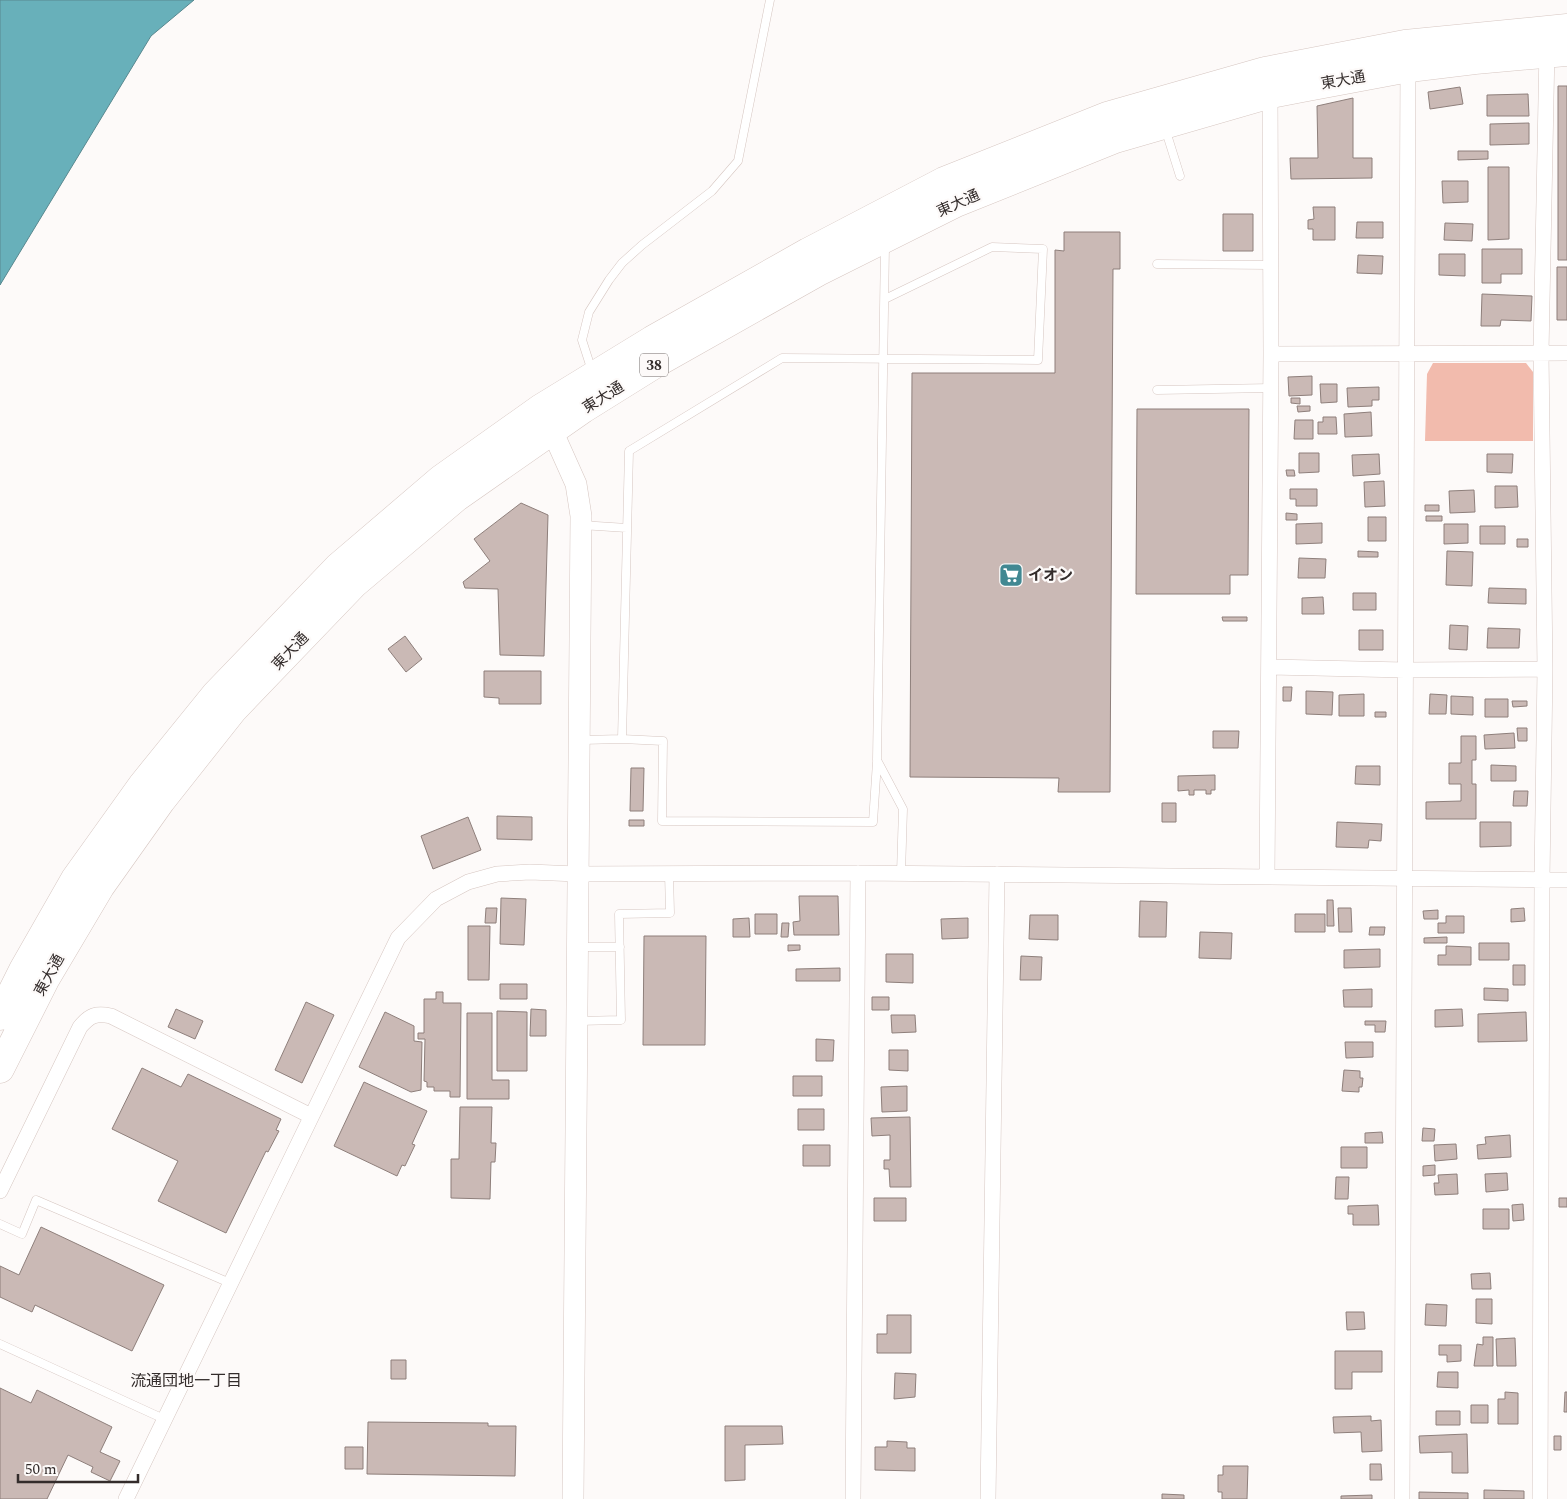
<svg xmlns="http://www.w3.org/2000/svg" width="1567" height="1499" font-family="Spectral,'Noto Sans JP',serif">
<style>
.green{fill:#f2bbad}
.water{fill:#68b0ba;stroke:#58888f}
.building{fill:#cab9b5;stroke:#8e7f7b}
.lines{fill:none;stroke-linecap:round;stroke-linejoin:round}
.lane-casing{stroke:#d6c6c1;stroke-width:9}
.street-casing{stroke:#d6c6c1;stroke-width:16}
.secondary-casing{stroke:#d6c6c1;stroke-width:22}
.highway-casing{stroke:#d6c6c1;stroke-width:29}
.lane{stroke:#fff;stroke-width:8}
.street{stroke:#fff;stroke-width:15}
.secondary{stroke:#fff;stroke-width:21}
.highway{stroke:#fff;stroke-width:28}
.labels{text-anchor:middle;stroke-width:4.5;stroke-linejoin:round;paint-order:stroke}
.shield{fill:#fdfaf9;stroke:#706a69;stroke-width:1}
.shield-label{font-size:14px;font-weight:bold;fill:#332c2b}
.street-label{font-size:15px;fill:#332c2b;stroke:#fdfaf9}
.poi-label{font-size:15px;font-weight:bold;fill:#332c2b;stroke:#fdfaf9;text-anchor:start}
.neighbourhood-label{font-size:16px;fill:#332c2b;stroke:#fdfaf9}
</style>
<rect width="100%" height="100%" fill="#fdfaf9"/>
<path class="green" d="M1433,363h93l7,9v69h-108l2,-67z"/>
<path class="water" d="M0,0h194l-43,36 -151,249z"/>
<path class="building" d="M1558,86h9v174h-9z
M1460,87l3,17 -33,5 -2,-17z
M1528,94l1,22h-42v-21z
M1353,98v60h19v20l-81,1 -1,-21h28l-1,-52z
M1529,123v21l-39,1v-21z
M1458,151h30v8l-30,1z
M1488,167h21v72l-21,1z
M1442,181h26v21l-25,1z
M1313,207h22v33h-22v-11h-5v-9l6,-1z
M1223,214h30v37h-30z
M1357,222h26v16h-27z
M1445,223l28,1 -1,17 -28,-1z
M1064,232h56v37h-7l-3,523h-52l1,-14 -149,-1 2,-404h143v-123l9,1z
M1482,249h40v25h-21v9h-19z
M1439,254h26v22l-26,-1z
M1358,255l25,1 -1,18 -25,-1z
M1557,267h10v53h-10z
M1482,294l50,2 -1,25 -30,-1 -1,6h-19z
M1312,376v19l-23,1 -1,-19z
M1320,384h17v18l-16,1z
M1379,387v13h-7v6l-24,1 -1,-19z
M1291,398h9v6l-9,-1z
M1297,406h13v5l-12,1z
M1137,409h112l-1,166h-18v19h-94z
M1371,412l1,24 -27,1 -1,-23z
M1323,417h13l1,17h-19v-12h5z
M1295,420h18v19h-19z
M1299,453h20v19l-20,1z
M1379,454l1,20 -27,2 -1,-21z
M1487,454h26l-1,19 -25,-1z
M1286,470h8l1,6h-8z
M1384,481l1,25 -20,1 -1,-25z
M1495,486h22l1,21 -23,1z
M1290,489h27v17h-21v-7h-6z
M1474,490l1,22 -25,1 -1,-22z
M521,503l27,12 -4,141 -44,-1 -2,-66 -33,-1 -2,-6 27,-21 -16,-22z
M1425,505h14v6h-14z
M1286,513l11,1v6h-11z
M1426,516h16v5h-16z
M1368,517h18v24h-18z
M1322,523v20l-26,1v-20z
M1444,524h24v19l-24,1z
M1480,526h25v18h-25z
M1517,539h11v8h-11z
M1358,551l20,1v5h-20z
M1447,551l26,1 -1,34 -26,-1z
M1299,558l27,1 -1,19h-27z
M1489,588l37,1v15l-38,-1z
M1353,593h23v17h-23z
M1323,597l1,17h-22v-16z
M1222,617h25v4h-24z
M1450,625l18,1 -1,24 -18,-1z
M1488,628l32,1 -1,19h-32z
M1359,630h24v20h-24z
M405,636l17,23 -16,13 -18,-23z
M484,671h57v33h-42v-6l-15,-1z
M1283,687h9l-1,14h-8z
M1306,691l27,1 -1,23 -26,-1z
M1364,694v22h-25v-21z
M1430,694l17,1 -1,19h-17z
M1451,696l22,1v18l-22,-1z
M1485,699h23v18h-23z
M1512,701h15v5l-14,1z
M1375,712h11v5h-11z
M1517,728h10v13h-9z
M1213,731h26l-1,17h-25z
M1514,733l1,15 -30,1 -1,-14z
M1461,736h15v24h-4v24h4v35h-50v-17l35,-1v-17h-12v-21h12z
M1491,765l25,1v15h-25z
M1356,766h24v19l-25,-1z
M631,768h13l-1,43h-13z
M1215,775v15h-4v4h-5v-4h-12v5h-5v-5l-11,1v-15z
M1514,791h14l-1,15h-14z
M1162,803h14v19h-14z
M497,816l35,1v23l-35,-1z
M468,817l13,33 -48,19 -12,-33z
M629,820h15v6h-15z
M1337,822l45,2 -1,17 -12,-1 -1,8 -32,-1z
M1480,822h31v24l-31,1z
M799,896h39l1,39h-45l-1,-13 7,-1z
M501,898l25,1 -2,46 -24,-1z
M1327,900h6l1,26h-7z
M1140,901l27,1 -1,35h-27z
M486,908h11l-1,15h-11z
M1338,908h13l1,24h-13z
M1524,908l1,13 -14,1v-13z
M1438,910v9h-14l-1,-8z
M755,914h22v20h-22z
M1295,914h30v18h-30z
M1030,915h28v25l-29,-1z
M1446,916h18v17h-26v-10h8z
M749,918l1,19h-17v-18z
M968,918v20l-26,1 -1,-20z
M782,923h7l-1,14h-7z
M468,926h22l-1,54h-21z
M1370,927h15l-1,8h-15z
M1200,932l32,1 -1,26 -32,-1z
M644,936h62l-1,109h-62z
M1447,937v6h-23v-5z
M1479,943h30v17h-30z
M788,945h12v5l-12,1z
M1446,946l25,1v18h-33v-10h8z
M1380,949v18l-36,1v-18z
M886,954h27v29l-27,-1z
M1021,956l21,1 -1,23h-21z
M1513,965h12v20h-12z
M840,968v13h-44v-12z
M500,984h27v15h-27z
M1484,988l24,1v12l-24,-1z
M1372,989v18h-28l-1,-17z
M436,992h7v11h18l-1,94h-10v-6h-16v-4h-7v-5l-3,-1 1,-42h-7v-6h6v-34h12z
M872,997h17v13h-17z
M306,1002l28,13 -32,68 -27,-13z
M176,1009l27,12 -8,18 -27,-12z
M531,1009l15,1v26h-16z
M1462,1009l1,17 -28,1v-17z
M497,1011l30,1v59h-30z
M385,1012l29,14v15l8,1 -1,48 -10,2 -52,-25z
M1526,1012l1,29 -49,1v-28z
M467,1013h25v67h17v19h-42z
M891,1015h24l1,17 -24,1z
M1365,1021h21l-1,11h-10v-7h-10z
M816,1039l18,1 -1,21h-17z
M1345,1042h28v15l-27,1z
M889,1050h19v21l-19,-1z
M142,1068l39,19 7,-13 93,45 -5,11 3,1 -11,21 -2,-1 -40,82 -68,-32 20,-40 -66,-32z
M1344,1070l16,1v7h3l-1,9h-3v5l-17,-1z
M793,1076h29v20h-29z
M364,1082l63,29 -15,33 3,1 -10,21 -3,-1 -5,11 -63,-30z
M907,1086v25l-25,1 -1,-25z
M460,1107h32l-1,36h5l-1,19h-4l-1,37 -39,-1v-39h8z
M798,1109h26v21h-26z
M910,1117l1,70h-21l-1,-18h-5v-9h6v-25l-18,1 -1,-18z
M1423,1128l12,1 -1,12h-12z
M1382,1132l1,11h-18v-10z
M1510,1135l1,22 -33,2 -1,-14 9,-1 -1,-7z
M1456,1144l1,15 -22,2 -1,-16z
M803,1145h27v21h-27z
M1341,1147h26v21h-26z
M1435,1165v10l-12,1v-10z
M1507,1173l1,17 -22,2 -1,-18z
M1457,1174l1,20 -23,1 -1,-12h5l-1,-8z
M1336,1177h13l-1,22h-13z
M874,1198h32v23h-32z
M1559,1198h8v9h-8z
M1523,1204l1,16 -11,1 -1,-16z
M1378,1205l1,20h-26v-11h-5v-8z
M1483,1209h26v20h-26z
M41,1227l123,58 -32,66 -97,-46 -3,7 -32,-15v-31l19,9z
M1490,1273l1,16h-19l-1,-15z
M1476,1299h16v25l-16,-1z
M1426,1304l21,1 -1,21 -21,-1z
M1346,1312h18l1,17 -18,1z
M887,1315h24v38h-34v-19h10z
M1483,1337h10v29h-19l3,-22 6,1z
M1515,1338l1,28h-19l-1,-27z
M1439,1345h22v16l-14,1v-7h-8z
M1335,1351h47v21h-30v17h-17z
M391,1360h15v19h-15z
M1438,1372h20v16l-21,-1z
M895,1373l21,1 -1,23 -21,2z
M0,1388l31,15 6,-13 75,37 -12,25 20,9 -10,20 -19,-9 2,-5 -25,-12 -21,44h-47z
M1505,1392l13,1v31h-20v-25h7z
M1565,1392h2v20h-3z
M1471,1405h17v18h-17z
M1436,1411h24v14h-24z
M1371,1416v5l10,-1 1,31 -20,1 -1,-20 -27,1 -1,-16z
M368,1422l120,1v3h28l-1,50 -148,-2z
M725,1426h57l1,18 -38,1v35l-20,1z
M1467,1434l1,39h-16v-21l-32,1 -1,-17z
M1554,1436h7v14h-7z
M887,1441l20,1v6h8v23l-40,-1v-23h12z
M345,1447h18v22h-18z
M1370,1464h11l1,16h-12z
M1223,1466h25l-1,33h-25v-7h-4v-17h5z
M1484,1490l40,1v8h-40z
M1419,1492l49,1v6h-49z
M1162,1494l22,1v4h-22z
M1372,1495v4h-31v-3z"/>
<g class="lines">
<g class="lane-casing">
<path id="lane" d="M1165,128l15,48
M885,245l-8,515 26,49 -2,64
M1157,264l113,1
M592,371l-10,-31 7,-28 20,-32 13,-17 20,-18 70,-54 26,-30 32,-161
M1157,390l114,-2
M581,525l46,3
M622,739l41,2 -1,80 211,1 4,-60
M582,740l40,-1 7,-288 153,-93 256,2 5,-111 -51,-2 -107,52
M579,947h41
M577,1021l44,-1 -2,-106 51,-1 -1,-40
M0,1224l22,10 14,-34 194,83
M0,1344l164,75"/>
</g>
<g class="street-casing">
<path id="street" d="M1271,354l296,-1
M1269,667l136,3 140,-1
M1267,877l4,-523 -1,-266
M0,1191l80,-164c10,-12 16,-14 31,-11l200,100
M126,1499l272,-561 38,-39 32,-17 29,-8 33,-2 47,2 281,-1 709,7
M853,1499l5,-626
M988,1499l9,-625
M1402,1499l6,-1437
M1540,1499l2,-620 3,-210 -4,-316 6,-305"/>
</g>
<g class="secondary-casing">
<path id="secondary" d="M546,417l30,67 5,32 -8,983"/>
</g>
<g class="highway-casing">
<path id="highway" d="M0,1016l23,-46 52,-91 68,-95 72,-89 123,-128 103,-88 100,-71 111,-68 156,-88 136,-71 163,-65 158,-45 140,-27 162,-16
M0,1069l46,-91 54,-91 61,-86 72,-91 121,-126 103,-87 126,-88 77,-48 158,-89 138,-69 159,-64 156,-45 31,-6 107,-20 66,-8 92,-8"/>
</g>
<use href="#lane" class="lane"/>
<use href="#street" class="street"/>
<use href="#secondary" class="secondary"/>
<use href="#highway" class="highway"/>
</g>
<defs>
<g id="supermarket-square" transform="scale(1.25)"><rect x="-9" y="-9" width="18" height="18" rx="4" fill="#418892" stroke="#fdfaf9"/><path d="M-6-5.5h2.5l.6 2H6L4.5 2H-2.5L-4.4-4H-6ZM-1.5 3.2a1.3 1.3 0 1 0 .1 0ZM3 3.2a1.3 1.3 0 1 0 .1 0Z" fill="#fff"/></g>
</defs>
<g fill-rule="evenodd">
<use href="#supermarket-square" x="1011" y="575"/>
</g>
<g class="labels">
<rect class="shield" x="640" y="353.5" width="28" height="23" rx="4"/>
<g class="shield-label">
<text x="654" y="370">38</text>
</g>
<g class="street-label">
<text transform="translate(1343 80) rotate(-10)" y="5">東大通</text>
<text transform="translate(958 203) rotate(-24)" y="5">東大通</text>
<text transform="translate(603 397) rotate(-32)" y="5">東大通</text>
<text transform="translate(290 651) rotate(-46)" y="5">東大通</text>
<text transform="translate(49 975) rotate(-61)" y="5">東大通</text>
</g>
<g class="poi-label">
<text x="1028" y="580">イオン</text>
</g>
<g class="neighbourhood-label">
<text x="186" y="1386">流通団地一丁目</text>
</g>
</g>
<path d="M18 1474v8h120v-8" fill="none" stroke="#332c2b" stroke-width="2.5"/>
<text x="25" y="1474" font-size="15" fill="#332c2b" stroke="#fdfaf9" stroke-width="4" paint-order="stroke">50 m</text>
</svg>
